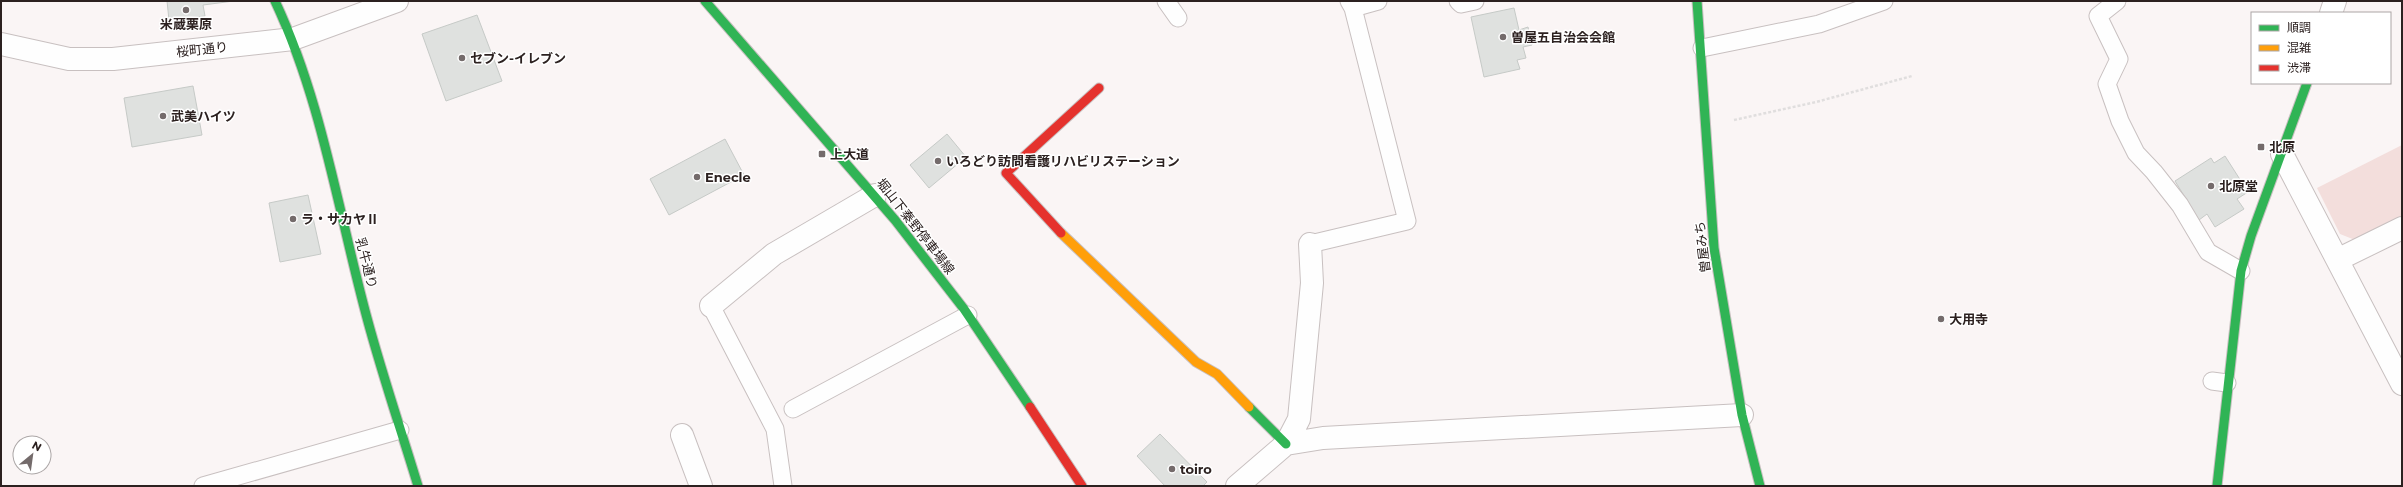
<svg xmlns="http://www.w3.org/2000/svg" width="2403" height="487" font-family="Montserrat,'Noto Sans JP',sans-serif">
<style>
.green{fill:#f3dedc}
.building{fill:#dfe1df;stroke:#c6cac7}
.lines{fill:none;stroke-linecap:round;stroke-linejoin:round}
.lane-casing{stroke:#c8c0c0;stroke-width:19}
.street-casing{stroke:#c8c0c0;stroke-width:24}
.fast-casing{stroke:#c8c0c0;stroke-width:11}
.slow-casing{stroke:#c8c0c0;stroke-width:11}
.jam-casing{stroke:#c8c0c0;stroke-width:11}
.path{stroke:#e0dede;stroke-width:2.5;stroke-dasharray:3 2;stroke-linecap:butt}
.lane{stroke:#fefefe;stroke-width:17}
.street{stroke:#fefefe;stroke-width:22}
.fast{stroke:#30b455;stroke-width:9}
.slow{stroke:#ff9f0a;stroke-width:9}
.jam{stroke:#e5322d;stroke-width:9}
.poi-dot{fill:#746b6b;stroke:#fff;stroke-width:1.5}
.labels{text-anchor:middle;stroke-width:3;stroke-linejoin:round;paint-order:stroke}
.poi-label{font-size:13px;font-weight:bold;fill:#2c2120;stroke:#fff;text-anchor:start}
.street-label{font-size:13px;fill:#2c2120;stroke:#fff}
</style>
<rect width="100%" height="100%" fill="#faf5f5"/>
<path class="green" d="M2402,145v71l-47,24 -15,-6 -23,-46z"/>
<path class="building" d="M167,1h67l-31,4 2,11 -36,4z
M1514,8l5,22 9,-3 4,18 -9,2 3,11 -9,2 3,9 -36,8 -13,-60z
M477,15l25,66 -56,20 -24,-67z
M193,86l9,49 -70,12 -8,-49z
M947,134l19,23 -37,31 -19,-23z
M725,139l19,36 -75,40 -19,-36z
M2225,156l23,36 -11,7 7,10 -29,18 -8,-13 -8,6 -24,-39 36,-23 3,5z
M308,195l13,59 -41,8 -11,-59z
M1160,434l47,48 -4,4h-38l-28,-30z"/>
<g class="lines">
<g class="lane-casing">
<path id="lane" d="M1166,1l12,17
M1458,1l3,3 14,-3
M2117,1l-19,15 21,43 -12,25 13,37 16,32 18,19 26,33 28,47 33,19
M1353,8l25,-7
M1702,48l117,-24 65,-23
M1310,244l97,-23 -54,-213 -4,-7
M711,306l64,123 8,57
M2212,381l15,2
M793,409l175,-94
M203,486l197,-56"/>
</g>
<g class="street-casing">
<path id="street" d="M2331,13l4,-12
M1,44l68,15h44l180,-20 104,-38
M2282,154l120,230
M2339,259l63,-31
M711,306l63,-52 101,-59
M682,435l19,51
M1286,444l37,-6 419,-23
M1237,486l49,-42 13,-25 13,-136 -2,-39"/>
</g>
<g class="fast-casing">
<path id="fast" d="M275,1c47,100 63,210 92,317 15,56 34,112 51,168
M705,1l190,219 69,89 66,98
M1697,1l17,247 28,167 18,71
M1249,407l37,37
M2217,486l24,-215 10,-35 56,-153"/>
</g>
<g class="slow-casing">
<path id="slow" d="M1061,233l135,129 21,12 32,33"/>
</g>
<g class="jam-casing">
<path id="jam" d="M1061,233l-55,-60 93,-85
M1030,407l52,79"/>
</g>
<path class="path" d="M1734,120l82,-18 96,-26"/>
<use href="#lane" class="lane"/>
<use href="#street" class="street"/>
<use href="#fast" class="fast"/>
<use href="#slow" class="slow"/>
<use href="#jam" class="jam"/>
</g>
<g class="poi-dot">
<circle cx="186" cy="10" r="4"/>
<circle cx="1503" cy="37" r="4"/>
<circle cx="462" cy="58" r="4"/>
<circle cx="163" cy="116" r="4"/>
<rect x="2257" y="143" width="8" height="8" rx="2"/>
<rect x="818" y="150" width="8" height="8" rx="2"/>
<circle cx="938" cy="161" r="4"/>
<circle cx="697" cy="177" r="4"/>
<circle cx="2211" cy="186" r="4"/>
<circle cx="293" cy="219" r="4"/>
<circle cx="1941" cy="319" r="4"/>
<circle cx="1172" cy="469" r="4"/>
</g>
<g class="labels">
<g class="poi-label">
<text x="186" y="29" text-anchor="middle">米蔵栗原</text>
<text x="1511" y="42">曽屋五自治会会館</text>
<text x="470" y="63">セブン-イレブン</text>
<text x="171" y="121">武美ハイツ</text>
<text x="2269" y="152">北原</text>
<text x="830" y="159">上大道</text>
<text x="946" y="166">いろどり訪問看護リハビリステーション</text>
<text x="705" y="182">Enecle</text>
<text x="2219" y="191">北原堂</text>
<text x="301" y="224">ラ・サカヤⅡ</text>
<text x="1949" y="324">大用寺</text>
<text x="1180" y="474">toiro</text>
</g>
<g class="street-label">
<text transform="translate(202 49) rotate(-6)" y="5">桜町通り</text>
<text transform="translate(916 226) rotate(52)" y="5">堀山下秦野停車場線</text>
<text transform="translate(1702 247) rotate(-97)" y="5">曽屋みち</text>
<text transform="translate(367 263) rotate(76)" y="5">乳牛通り</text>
</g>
</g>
<rect width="2403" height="487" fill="none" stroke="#2c2120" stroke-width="4"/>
<rect x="2251" y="12" width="140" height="72" fill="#ffffff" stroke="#aba6a6"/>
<rect x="2259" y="25" width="20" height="6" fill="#30b455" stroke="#aba6a6"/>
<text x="2287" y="32" font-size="12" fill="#2c2120">順調</text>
<rect x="2259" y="45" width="20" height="6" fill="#ff9f0a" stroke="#aba6a6"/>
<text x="2287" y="52" font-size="12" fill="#2c2120">混雑</text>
<rect x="2259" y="65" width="20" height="6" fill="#e5322d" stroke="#aba6a6"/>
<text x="2287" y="72" font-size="12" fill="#2c2120">渋滞</text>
<g transform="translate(32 455) rotate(29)"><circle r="19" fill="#ffffff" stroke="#aba6a6"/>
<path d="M0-3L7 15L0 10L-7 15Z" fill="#746b6b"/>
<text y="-6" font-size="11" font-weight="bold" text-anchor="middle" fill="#2c2120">N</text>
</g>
</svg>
